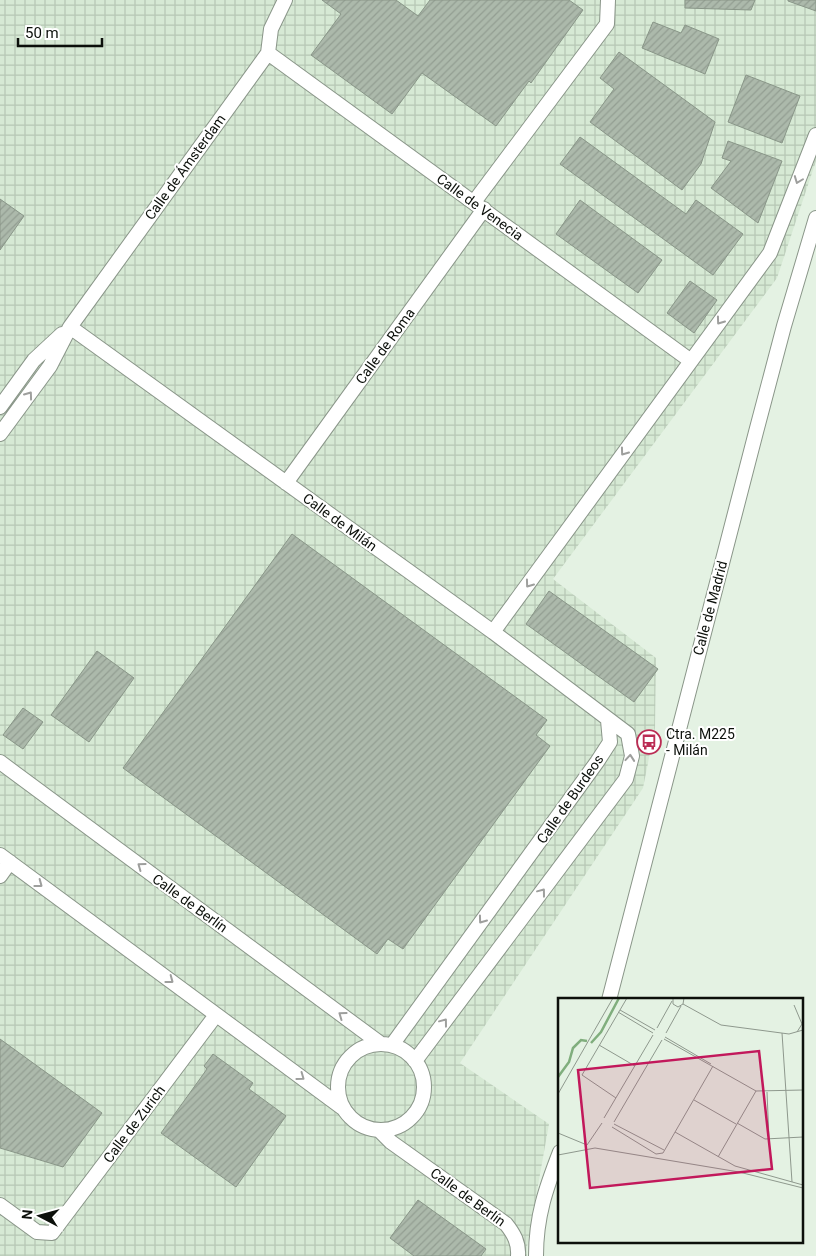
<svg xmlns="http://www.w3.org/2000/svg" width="816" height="1256" font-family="Roboto,sans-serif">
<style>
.industrial{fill:url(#industrial-grid)}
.building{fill:url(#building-hatch);stroke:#899688}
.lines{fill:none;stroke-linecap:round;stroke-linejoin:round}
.minor-casing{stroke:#8a9689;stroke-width:16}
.minor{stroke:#fff;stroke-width:14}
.oneway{stroke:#9e9f9d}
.labels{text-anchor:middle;stroke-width:4;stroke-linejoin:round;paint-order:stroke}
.street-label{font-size:14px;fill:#0c100b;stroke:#fff}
.poi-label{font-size:14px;fill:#0c100b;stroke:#fff;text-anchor:start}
.inset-river{fill:none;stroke:#80ae7d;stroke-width:2.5}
.inset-road{fill:none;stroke:#8e988d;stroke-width:1}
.view{fill:#c2185b;fill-opacity:0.15;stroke:#c2185b;stroke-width:2.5}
.inset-edge{fill:none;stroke:#0c100b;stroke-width:2.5}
</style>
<defs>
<pattern id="industrial-grid" width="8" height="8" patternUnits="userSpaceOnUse" patternTransform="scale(1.25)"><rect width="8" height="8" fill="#d6e9d4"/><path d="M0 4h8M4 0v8" fill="none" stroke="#b6c7b5"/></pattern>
<pattern id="building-hatch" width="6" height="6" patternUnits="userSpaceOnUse" patternTransform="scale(1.25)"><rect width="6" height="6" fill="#acb9ab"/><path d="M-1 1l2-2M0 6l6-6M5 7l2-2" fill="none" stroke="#939e92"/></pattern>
</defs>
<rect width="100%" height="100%" fill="#e4f2e3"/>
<path class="industrial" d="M0,0h816v161l-39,117 -224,301 103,79 -1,70 -12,60 -183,275 89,61 -22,123v9h-527z"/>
<path class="building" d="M322,0h74l22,16 12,-16h139l14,10 -52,73 -2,-2 -33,45 -74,-53 -30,41 -81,-59 30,-41z
M685,0h70l-4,10 -66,-2z
M788,0h28v11l-28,-10z
M653,22l28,11 4,-8 34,14 -14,35 -63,-26z
M619,52l96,70 -14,42 -19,26 -92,-68 24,-33 -14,-11z
M746,75l54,21 -18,47 -54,-21z
M580,137l106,77 10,-14 47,34 -30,41 -153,-111z
M728,141l54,20 -24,62 -47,-35 20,-27 -9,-3z
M0,199l24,17 -24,34z
M580,200l82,60 -24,33 -82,-59z
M690,281l27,19 -23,33 -27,-20z
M292,534l255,186 -11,15 14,11 -147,203 -15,-10 -11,15 -254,-186z
M549,591l109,78 -24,33 -108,-78z
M97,651l37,27 -45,64 -38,-27z
M23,708l20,14 -20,27 -20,-14z
M0,1039l102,74 -39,54 -63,-19z
M213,1054l40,29 -4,6 37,27 -50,71 -75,-54 46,-64 -3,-3z
M418,1200l68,49 -5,7h-67l-24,-18z"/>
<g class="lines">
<g class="minor-casing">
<path id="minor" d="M268,53l423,308
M474,202l133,-178 1,-24
M70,327l423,305 135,102 4,22 -6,23 -211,282
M0,407l34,-47 28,-26
M0,434l50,-68 20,-39 198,-274 3,-24 14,-29
M286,483l198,-274
M493,632l277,-379 46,-118
M0,762l381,282
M0,855l344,254
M0,876l10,-14
M609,1000l147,-568 28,-106 32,-108
M338 1087a43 43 0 1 1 86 0a43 43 0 1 1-86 0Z
M392,1045l205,-283 13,-20 -2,-22
M379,1130l12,12 115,82c8,10 13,19 12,32
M0,1205l37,27 15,1 164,-218
M536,1256c0,-40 10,-68 24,-104"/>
</g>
<use href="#minor" class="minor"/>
</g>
<defs><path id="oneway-chevron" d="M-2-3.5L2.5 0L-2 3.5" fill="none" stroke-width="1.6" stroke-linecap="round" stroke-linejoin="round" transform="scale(1.25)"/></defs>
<g class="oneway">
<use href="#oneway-chevron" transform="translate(798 180) rotate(111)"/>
<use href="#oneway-chevron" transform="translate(720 321) rotate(126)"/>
<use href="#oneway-chevron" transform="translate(29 395) rotate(-54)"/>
<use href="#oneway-chevron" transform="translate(624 452) rotate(126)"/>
<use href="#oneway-chevron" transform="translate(529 584) rotate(126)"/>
<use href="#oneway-chevron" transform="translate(630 758) rotate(-85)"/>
<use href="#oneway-chevron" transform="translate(141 866) rotate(-144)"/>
<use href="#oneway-chevron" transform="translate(39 884) rotate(37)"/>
<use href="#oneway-chevron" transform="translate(542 892) rotate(-53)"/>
<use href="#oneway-chevron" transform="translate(482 920) rotate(126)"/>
<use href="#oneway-chevron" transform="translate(170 980) rotate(37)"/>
<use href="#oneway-chevron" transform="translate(342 1015) rotate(-144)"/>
<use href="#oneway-chevron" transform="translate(444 1022) rotate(-53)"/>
<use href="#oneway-chevron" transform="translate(301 1077) rotate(36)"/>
</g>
<defs>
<g id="bus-ring" transform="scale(1.25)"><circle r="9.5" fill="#fff" stroke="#bb2c54" stroke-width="1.5"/><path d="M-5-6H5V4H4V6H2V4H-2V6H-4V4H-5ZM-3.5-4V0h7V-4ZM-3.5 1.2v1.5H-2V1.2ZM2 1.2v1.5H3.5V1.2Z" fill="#bb2c54"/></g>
</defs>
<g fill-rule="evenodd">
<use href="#bus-ring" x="649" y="742"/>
</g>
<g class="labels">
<g class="street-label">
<text transform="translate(185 167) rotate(-54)" y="5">Calle de Ámsterdam</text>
<text transform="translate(480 207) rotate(36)" y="5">Calle de Venecia</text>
<text transform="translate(385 346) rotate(-54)" y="5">Calle de Roma</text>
<text transform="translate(340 522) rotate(36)" y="5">Calle de Milán</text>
<text transform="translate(710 608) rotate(-75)" y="5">Calle de Madrid</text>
<text transform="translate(570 799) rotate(-55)" y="5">Calle de Burdeos</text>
<text transform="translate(190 903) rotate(36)" y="5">Calle de Berlín</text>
<text transform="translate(134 1124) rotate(-53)" y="5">Calle de Zurich</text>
<text transform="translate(468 1197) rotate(36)" y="5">Calle de Berlín</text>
</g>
<g class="poi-label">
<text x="666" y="739">Ctra. M225<tspan x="666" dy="16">- Milán</tspan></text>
</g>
</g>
<g transform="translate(558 998)">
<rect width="245" height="245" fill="#e4f2e3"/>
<path class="inset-river" d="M33,45l10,-11 18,-34M0,79l11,-15 4,-14 8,-8 6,1"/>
<path class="inset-road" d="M115,0v6l5,3 5,-3 1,-6M125,6l38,21 68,9 14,-4M236,7l8,19 -5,8M62,12l35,20M60,14l35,21M99,30l15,-27M108,35l15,-27M224,35l10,149M107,39l46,27M106,41l92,52 47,-1M41,47l36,21M209,94l2,47M0,96l55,-96M58,100l-34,-23 45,-77M136,102l42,24M46,120l49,-83M56,124l48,-82M179,125l28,16 38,-2M56,126l50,26M54,129l44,27 7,-1 50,-87M117,134l60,34 68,19M0,135l29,12 15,-22M0,157l37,-7 144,24 64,16M160,159l38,-66"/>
<path class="view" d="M201,53l13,118 -182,19 -12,-118z"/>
<rect width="245" height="245" class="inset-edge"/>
</g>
<g transform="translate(40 1216) rotate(276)" stroke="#ffffff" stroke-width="4" paint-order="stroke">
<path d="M0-4L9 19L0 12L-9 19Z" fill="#0c100b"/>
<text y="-8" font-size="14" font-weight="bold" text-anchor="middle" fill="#0c100b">N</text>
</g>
<path d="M18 38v8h84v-8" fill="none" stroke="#0c100b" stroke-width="2.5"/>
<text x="25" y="38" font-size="15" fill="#0c100b" stroke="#ffffff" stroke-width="4" paint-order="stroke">50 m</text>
</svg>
